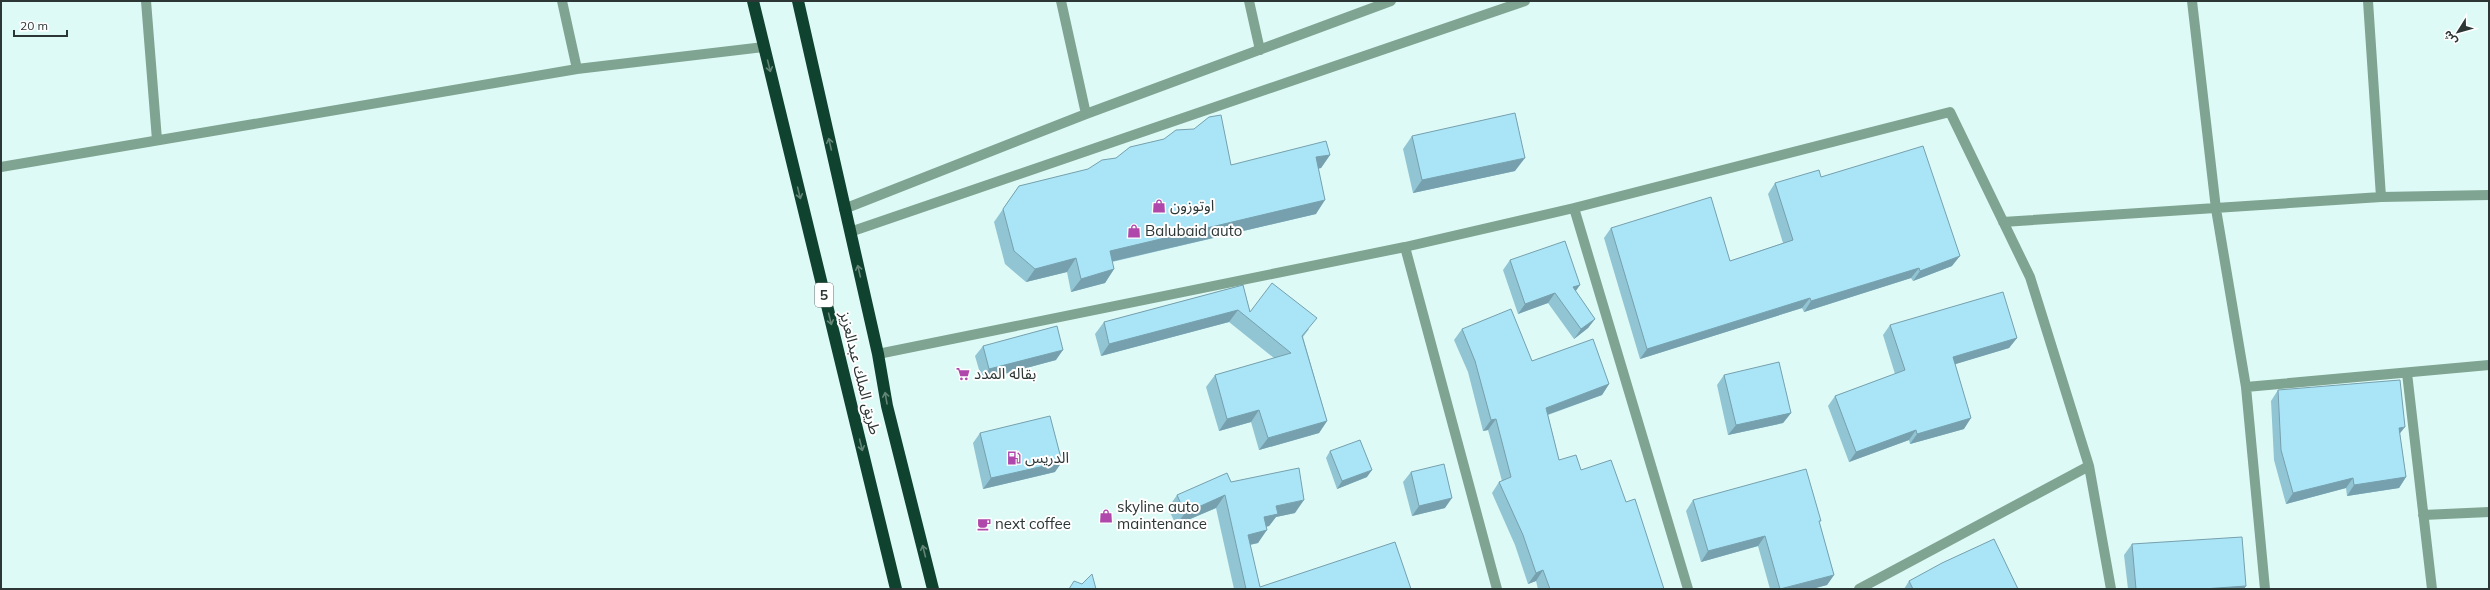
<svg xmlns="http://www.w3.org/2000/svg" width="2490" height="590" font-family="Mulish,'Noto Sans Arabic',sans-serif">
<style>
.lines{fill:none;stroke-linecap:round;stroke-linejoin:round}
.street{stroke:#7fa491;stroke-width:10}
.highway{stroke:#10432f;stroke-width:12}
.wall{fill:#91c5d4}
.shaded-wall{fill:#76a0ad}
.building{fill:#a9e5f7;stroke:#76a0ad}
.oneway{stroke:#648578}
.labels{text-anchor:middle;stroke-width:4;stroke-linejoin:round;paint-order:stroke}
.shield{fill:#fff;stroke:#6b7272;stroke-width:1}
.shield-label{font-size:14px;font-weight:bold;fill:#2b3635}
.poi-label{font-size:15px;fill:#2b3635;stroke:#fff;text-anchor:start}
.street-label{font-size:15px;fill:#2b3635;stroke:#fff}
</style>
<rect width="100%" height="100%" fill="#ddfaf7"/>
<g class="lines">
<path class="street" d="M146,1l11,139
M562,1l15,68
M1061,1l25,113
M1249,1l11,49
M2192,1l24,208 30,178
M2368,1l13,196
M1,167l576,-98 187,-22
M1574,208l114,381
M844,209l242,-95 305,-113
M2003,222l378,-25 108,-2
M850,232l675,-231
M1405,247l92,342
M878,354l527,-107 169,-39 376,-96 80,165 59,189 22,123
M2407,373l25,216
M2423,515l66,-3
M1859,589l230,-123
M2265,589l-19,-202 243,-22"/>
<path class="highway" d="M753,1l143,588
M798,1l80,353 9,52 46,183"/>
</g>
<path class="wall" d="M1412,136l103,35 -102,22 -10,-44z
M1330,155l-9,13 -3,1 -2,45 -204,48 2,7 -9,14 -34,9 -4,-20 -41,10 -21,-18 -11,-42 25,-36z
M1821,177l131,89 -39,15 -2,-3 -107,34 -2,-4 -162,51 -36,-121 7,-10 119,33 53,-18 -15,-49 7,-11z
M1510,260l70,25 -5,6 20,28 -7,9 -14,11 -26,-36 -30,11 -15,-44z
M1243,285l7,27 59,17 -6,8 24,84 -8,12 -60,17 -8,-28 -32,9 -13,-44 9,-12 59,-17 -45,-36 -128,34 -6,-22 9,-12z
M1890,325l127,13 -8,10 -54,16 9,65 -54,15 -1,-4 -60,22 -21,-56 7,-10 60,-22 -12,-39z
M1462,329l70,32 77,23 -7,11 -54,20 11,45 22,10 45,32 38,87h-126l-2,-8 -8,3 -13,-39 -23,-52 7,-11 3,-1 -14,-51 -5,1 -15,-59 -14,-32z
M983,346l73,14 -74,20 -7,-24z
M1724,375l67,38 -8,10 -55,12 -11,-50z
M2278,390l122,44 6,43 -7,11 -52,8 -1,-8 -60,16 -12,-44 -3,-59z
M980,433l75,39 -72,17 -10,-46z
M1330,451l37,26 -30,12 -11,-31z
M1411,472l34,36 -33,8 -9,-34z
M1231,482l64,31 -19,4 -7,9 -3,1 -8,16 -8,2 10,42 151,2h-177l-18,-81 -40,17 -8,-17 9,-13z
M1693,500l126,23 15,52 -7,10 -15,4h-42l-12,-43 -57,16 -15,-51z
M2132,544l112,45h-116l-4,-34z
M1909,581l109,8h-114z"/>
<path class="shaded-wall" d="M1330,155l-9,13 -15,2 10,-13z
M1525,158l-10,13 -102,22 9,-13z
M1325,200l-9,14 -215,50 9,-13z
M1960,256l-8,10 -39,15 7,-10z
M1076,258l-9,14 -41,10 9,-13z
M1919,268l-8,10 -107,34 7,-11z
M1114,269l-9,14 -34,9 10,-13z
M1580,285l-7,10v-8z
M1555,293l-7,10 -30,11 7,-10z
M1810,298l-8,10 -162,51 7,-10z
M1238,310l-9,12 -128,34 8,-12z
M1595,319l-7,9 -14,11 7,-10z
M2017,338l-8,10 -63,19 7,-10z
M1063,350l-7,10 -74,20 7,-11z
M1609,384l-7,11 -64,23 8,-10z
M1259,410l-8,12 -32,9 8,-12z
M1791,413l-8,10 -55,12 8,-10z
M1971,418l-7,11 -54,15 7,-10z
M1496,419l-8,11 -5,1 8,-11z
M1327,421l-8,12 -60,17 9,-12z
M2405,427l-8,10 2,-9z
M1916,430l-7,10 -60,22 7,-10z
M1062,462l-7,10 -72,17 8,-11z
M1372,470l-5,7 -30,12 5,-8z
M2406,477l-7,11 -52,8 7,-11z
M2353,478l-7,10 -60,16 7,-11z
M1225,495l-9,13 -40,17 9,-12z
M1452,498l-7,10 -33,8 7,-10z
M1304,500l-9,13 -19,4 -7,9 -14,3 9,-12 12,-11z
M1267,530l-9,13 -19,4 9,-12z
M1765,536l-7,10 -57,16 7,-11z
M1543,570l-7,11 -8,3 8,-11z
M1834,575l-7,10 -15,4h-31z
M2246,586l-2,3h-41z"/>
<path class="building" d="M1515,113l10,45 -103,22 -10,-44z
M1221,115l10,50 95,-24 4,14 -14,2 9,43 -215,51 4,18 -33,10 -5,-21 -41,11 -21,-18 -11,-42 16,-23 69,-17 14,-9 14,-2 14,-11 34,-8 12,-9 18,-1 15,-12z
M1923,146l37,110 -40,15 -1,-3 -108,33 -1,-3 -163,51 -36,-121 100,-31 19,64 63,-21 -18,-57 44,-13 2,7z
M1565,241l15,44 -7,2 22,32 -14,10 -26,-36 -30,11 -15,-44z
M1272,283l45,35 -15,18 25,85 -59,17 -9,-28 -32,9 -12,-44 76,-22 -53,-43 -129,34 -5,-22 139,-37 7,27z
M2003,292l14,46 -64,19 18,61 -54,16 -1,-4 -60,22 -21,-56 70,-26 -15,-45z
M1511,309l21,52 61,-22 16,45 -63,24 13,52 17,-5 5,15 30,-10 15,42 9,-3 29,90h-114l-7,-19 -7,3 -13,-38 -24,-53 12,-5 -15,-58 -5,1 -16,-59 -13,-32z
M1057,326l6,24 -74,19 -6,-23z
M1779,362l12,51 -55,12 -12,-50z
M2400,380l5,47 -6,1 7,49 -52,8 -1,-7 -60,15 -12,-43 -3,-60z
M1050,416l12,46 -71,16 -11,-45z
M1360,440l12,30 -30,11 -12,-30z
M1444,464l8,34 -33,8 -8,-34z
M1299,468l5,32 -28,6 2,8 -14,3 3,13 -19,5 12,52 135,-45 16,47h-165l-21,-94 -40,18 -8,-18 50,-22 4,9z
M1806,469l15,52h-2l15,54 -54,14 -15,-53 -57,15 -15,-51z
M2242,537l4,49 -43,3h-67l-4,-45z
M1994,539l24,50h-105l-4,-8 33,-18z
M1092,574l4,15h-27l5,-8 8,3z"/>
<defs><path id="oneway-shaft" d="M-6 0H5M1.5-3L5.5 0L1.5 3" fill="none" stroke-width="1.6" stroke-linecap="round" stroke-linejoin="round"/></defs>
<g class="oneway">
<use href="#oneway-shaft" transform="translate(769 66) rotate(76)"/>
<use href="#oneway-shaft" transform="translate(830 144) rotate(-103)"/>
<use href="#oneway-shaft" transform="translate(799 193) rotate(76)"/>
<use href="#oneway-shaft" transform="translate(859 271) rotate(-103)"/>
<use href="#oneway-shaft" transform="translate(830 319) rotate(76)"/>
<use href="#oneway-shaft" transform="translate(886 398) rotate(-100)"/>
<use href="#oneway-shaft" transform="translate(861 445) rotate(76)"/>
<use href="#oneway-shaft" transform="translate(924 551) rotate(-104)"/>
</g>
<defs>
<g id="shop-bare" transform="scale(1.08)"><path d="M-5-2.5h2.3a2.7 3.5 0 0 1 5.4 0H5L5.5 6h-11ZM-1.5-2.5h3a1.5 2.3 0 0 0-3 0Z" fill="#b047aa" stroke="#fff" stroke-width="2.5" paint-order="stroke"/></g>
<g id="supermarket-bare" transform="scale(1.08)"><path d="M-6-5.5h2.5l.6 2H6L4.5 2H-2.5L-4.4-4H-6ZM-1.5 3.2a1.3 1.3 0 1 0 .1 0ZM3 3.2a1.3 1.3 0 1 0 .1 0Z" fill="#b047aa" stroke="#fff" stroke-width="2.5" paint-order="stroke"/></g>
<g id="fuel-bare" transform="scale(1.08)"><path d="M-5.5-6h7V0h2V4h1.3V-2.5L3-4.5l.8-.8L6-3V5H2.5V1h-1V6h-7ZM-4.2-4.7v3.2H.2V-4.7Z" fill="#b047aa" stroke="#fff" stroke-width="2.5" paint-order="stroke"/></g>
<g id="cafe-bare" transform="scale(1.08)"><path d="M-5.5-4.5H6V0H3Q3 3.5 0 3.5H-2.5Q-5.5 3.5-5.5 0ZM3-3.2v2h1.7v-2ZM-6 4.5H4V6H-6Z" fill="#b047aa" stroke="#fff" stroke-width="2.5" paint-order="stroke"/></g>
</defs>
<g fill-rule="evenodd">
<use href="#shop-bare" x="1159" y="206"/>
<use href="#shop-bare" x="1134" y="231"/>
<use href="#supermarket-bare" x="963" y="374"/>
<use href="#fuel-bare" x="1014" y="458"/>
<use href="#shop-bare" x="1106" y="516"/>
<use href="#cafe-bare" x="984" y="524"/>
</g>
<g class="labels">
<rect class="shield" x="815" y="283" width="18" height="24" rx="3"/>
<g class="shield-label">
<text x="824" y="300">5</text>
</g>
<g class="poi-label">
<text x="1170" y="211">اوتوزون</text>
<text x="1145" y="236">Balubaid auto</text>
<text x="974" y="379">بقاله المدد</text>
<text x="1025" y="463">الدريس</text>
<text x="1117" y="512">skyline auto<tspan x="1117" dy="17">maintenance</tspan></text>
<text x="995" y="529">next coffee</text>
</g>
<g class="street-label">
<text transform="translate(860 373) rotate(76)" y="5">طريق الملك عبدالعزيز</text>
</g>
</g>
<rect width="2490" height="590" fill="none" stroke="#2b3635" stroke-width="4"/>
<g transform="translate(2458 32) rotate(233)" stroke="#ffffff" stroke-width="3" paint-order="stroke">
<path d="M0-3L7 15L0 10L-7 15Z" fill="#2b3635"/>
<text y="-6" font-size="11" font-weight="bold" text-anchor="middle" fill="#2b3635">ش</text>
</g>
<path d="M14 30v6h53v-6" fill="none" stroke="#2b3635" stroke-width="2"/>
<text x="20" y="30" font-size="12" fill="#2b3635" stroke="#ffffff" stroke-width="3" paint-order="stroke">20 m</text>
</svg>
